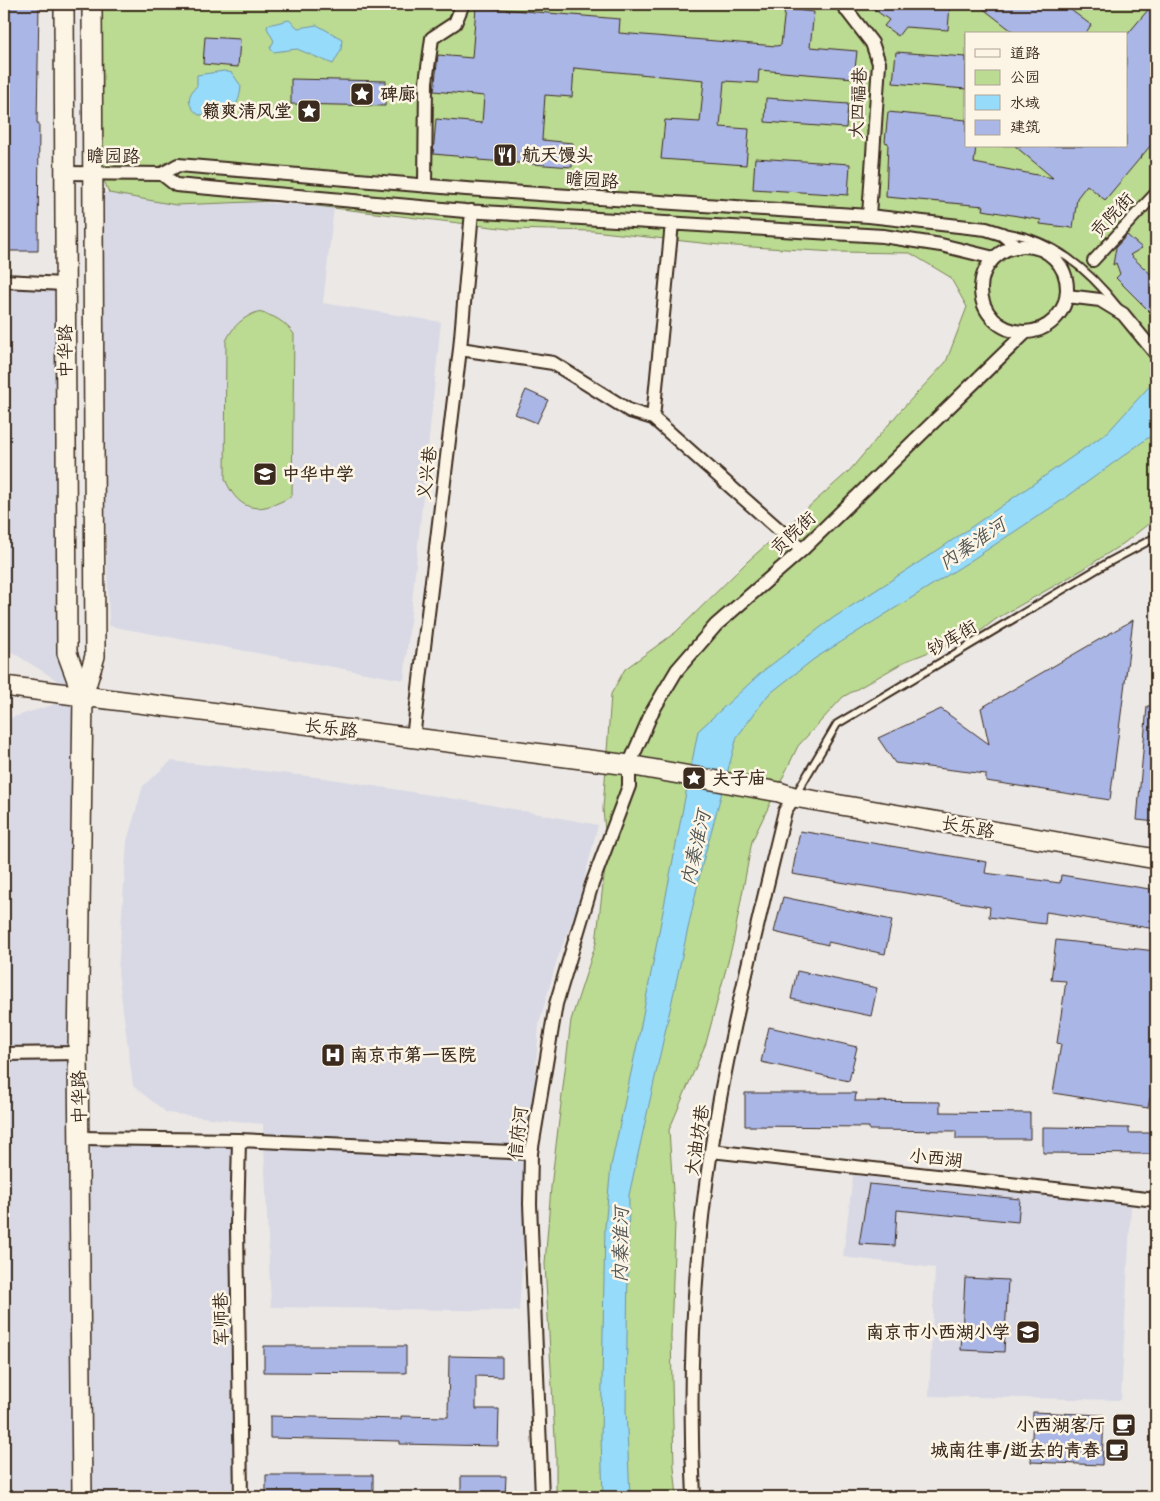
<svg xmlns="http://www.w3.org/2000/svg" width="1160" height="1501" font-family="Mynerve,'LXGW WenKai TC',sans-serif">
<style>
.built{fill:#d8d9e5}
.green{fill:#bbda92;stroke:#7b8258;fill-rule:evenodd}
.water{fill:#97dbfa;stroke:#7294a2}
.building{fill:#aab6e6;stroke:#3b2a1e}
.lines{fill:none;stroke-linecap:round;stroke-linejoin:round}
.service-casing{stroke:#3b2a1e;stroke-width:10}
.pedestrian-casing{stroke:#3b2a1e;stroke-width:14}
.minor-casing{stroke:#3b2a1e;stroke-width:16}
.secondary-casing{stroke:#3b2a1e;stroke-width:22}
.service{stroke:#fcf5e5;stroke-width:6}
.pedestrian{stroke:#fcf5e5;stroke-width:10}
.minor{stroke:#fcf5e5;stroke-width:12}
.secondary{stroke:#fcf5e5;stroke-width:19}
.labels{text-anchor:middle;stroke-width:5;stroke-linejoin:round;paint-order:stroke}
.poi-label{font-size:18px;font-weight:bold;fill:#3b2a1e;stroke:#fcf5e5;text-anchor:start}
.street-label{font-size:18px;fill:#3b2a1e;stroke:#fcf5e5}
.water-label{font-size:19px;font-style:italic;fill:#525655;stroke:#fcf5e5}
</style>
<rect width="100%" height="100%" fill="#ece8e5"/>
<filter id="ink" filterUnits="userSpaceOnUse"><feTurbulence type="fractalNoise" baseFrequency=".02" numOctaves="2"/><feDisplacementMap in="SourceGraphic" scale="10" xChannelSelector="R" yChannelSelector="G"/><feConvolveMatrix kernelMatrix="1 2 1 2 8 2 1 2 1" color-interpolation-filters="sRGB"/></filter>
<g filter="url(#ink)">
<path class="built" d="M96,192l238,15 -11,96 118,19 -37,358 -295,-54z
M4,281l60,3 3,369 16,43 -4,442 160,2 2,357h-237v-777l78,-24 -78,-49z
M171,761l154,17 161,26 112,21 -21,83 -20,52 -18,64 -20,287 -248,-4 -8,-183 -96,-11 -34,-27 -15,-114 9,-131 16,-55z
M853,1175l278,30 -10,195 -192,-4 6,-128 -92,-11z"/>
<path class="green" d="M90,4h1066v514l-32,25 -42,27 -86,49 -18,14 -72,28 -63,36 -45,49 -46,95 -19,102 -27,100 -37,87 6,92 -4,114 3,131 3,30h-121v-41l-11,-192 6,-77 20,-167 25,-77 11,-91 -4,-43 8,-115 14,-25 51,-37 72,-71 102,-91 51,-60 45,-48 21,-55 -17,-30 -40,-24 -75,-1 -116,-7 -126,-14 -84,-2 -234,-28 -99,4 -67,-12 -20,-50zM966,34h160v112h-160z
M257,312c17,3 27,9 37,22l-2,162c-30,17 -52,19 -67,-17l1,-138c7,-15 16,-23 31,-29z"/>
<path class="water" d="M289,20l9,8 19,-3 25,14 -1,11 -8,14 -36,-15 -24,3 -3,-4 4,-7 -7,-13 1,-3z
M224,71l8,2 9,13c-2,29 -17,27 -42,29 -12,-9 -13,-19 -2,-29v-11z
M1156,379v53l-92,67 -97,64 -153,96 -46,36 -31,42 -35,128 -73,330 -3,214 4,88h-27l-2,-60 4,-210 6,-61 27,-126 60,-309 65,-60 70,-53 111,-72 164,-114z"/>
<path class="building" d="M5,4h34l-2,119h2l-1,128h-34v-31h3v-97h-3z
M867,4h83l-2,26 -43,-3 -7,9 -14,-10 5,-6z
M977,4h86l28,21 -6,9h-69z
M1153,4h3v135l-51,61 -18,-15 -10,13 -4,30 -33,-4 1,-4 -58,-10 1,-4 -98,-9 2,-54 -3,-1 3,-30 78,8v26h10l-2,17 79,15 -38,-32h111v-110z
M476,7l144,12 -1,14 157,13 5,-1 4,-36 29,3 -4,35 47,4 -3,27 -95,-8 -1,13 -34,-2 -4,46 29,2 -3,36 -85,-6 4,-39 35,2 4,-42 -130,-12 -2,29 -27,-2 -3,45 31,3 -1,24 -94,-7v-2l-45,-4 3,-35 46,4 2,-27 -50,-5 4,-36 34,3z
M205,37l35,2 -2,28 -35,-3z
M896,52l70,5v32l-73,-6z
M291,79l95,2 -1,25 -94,-2z
M766,98l82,6 -2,24 -81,-6z
M755,158l95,6 -2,31 -95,-6z
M1127,235l15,13 -12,7 26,24v39l-40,-40 4,-4 -4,-11 -3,2 3,-18z
M526,390l22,10 -11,23 -22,-9z
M1133,620l-23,180 -124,-19v-7l-91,-11 -17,-25 63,-29 48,35 -8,-36z
M1147,706h9v116l-19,-2z
M800,831l187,31 -2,11 75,10 1,-8 95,15v39l-110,-17 -1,12 -56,-7 1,-10 -198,-33z
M783,897l109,23 -7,34 -57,-12v3l-54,-13z
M1056,940l100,11v149l-6,-2 -2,10 -95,-15 8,-49 -4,-1 9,-62 -15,-1z
M797,971l80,17 -6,28 -80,-17z
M769,1027l88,20 -8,34 -88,-19z
M745,1093h111l-1,8 85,1v10l90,1v26h-74v-8l-87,-1v-3l-124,-1z
M1043,1127l86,1v5h27v21l-113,-1z
M869,1184l151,15 -2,23 -121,-12 -2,36 -36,-2z
M965,1278l43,2 -4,72 -43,-2z
M264,1346h142v27l-142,-1z
M449,1356l53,1v20l-26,-1v33h23l-1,37 -98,-2v-3l-130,-3v-22l131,3v-3l47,1z
M1033,1412l71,3 -2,50 -71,-3z
M266,1475h107v22h-107z
M461,1476h45l-1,21h-44z"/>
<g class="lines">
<g class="service-casing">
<path id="service" d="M1002,232c50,6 86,37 116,75
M796,794l41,-70 272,-162 47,-25"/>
</g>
<g class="pedestrian-casing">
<path id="pedestrian" d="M1093,261l63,-68"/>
</g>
<g class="minor-casing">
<path id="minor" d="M842,4l30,39 7,20 -10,153
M64,173l98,1 16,-9 288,24 403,27 117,13 16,5 16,13
M162,174l14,11 289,26 418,25 58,9 53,13
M425,186l1,-104 6,-44 23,-15 8,-19
M981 289a43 43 0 1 1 86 0a43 43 0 1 1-86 0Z
M4,281l60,3
M1067,296l33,4 23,14 33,40
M460,349l93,14 77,48 23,7 149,132
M653,418l19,-195
M413,738l47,-389 12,-138
M4,1054l74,-1
M79,1138l160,2 292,13
M239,1140l-2,86 4,271
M711,1151l445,49
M542,1497l-12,-293 1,-51 25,-149 36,-120 37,-98v-21l23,-53 25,-42 39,-45 86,-75 223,-217
M694,1497c-6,-115 -1,-233 17,-346 18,-115 47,-228 74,-340l9,-14"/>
</g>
<g class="secondary-casing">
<path id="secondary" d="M64,4l3,649 16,43
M4,686l625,79 150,27 15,5 362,62
M82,1497l-4,-444 5,-357 12,-40 -3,-652"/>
</g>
<use href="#service" class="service"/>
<use href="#pedestrian" class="pedestrian"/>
<use href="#minor" class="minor"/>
<use href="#secondary" class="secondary"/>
</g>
</g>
<defs>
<g id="sight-square" transform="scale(1.25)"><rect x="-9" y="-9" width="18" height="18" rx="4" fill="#3b2a1e" stroke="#fcf5e5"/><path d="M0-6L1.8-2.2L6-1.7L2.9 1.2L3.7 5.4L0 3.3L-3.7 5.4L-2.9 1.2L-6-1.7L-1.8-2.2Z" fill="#fff"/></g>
<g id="restaurant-square" transform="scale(1.25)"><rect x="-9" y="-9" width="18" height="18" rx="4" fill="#3b2a1e" stroke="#fcf5e5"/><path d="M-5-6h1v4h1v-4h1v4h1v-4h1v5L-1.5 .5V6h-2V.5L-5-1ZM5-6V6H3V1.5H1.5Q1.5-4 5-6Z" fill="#fff"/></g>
<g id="school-square" transform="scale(1.25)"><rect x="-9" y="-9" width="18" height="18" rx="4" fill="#3b2a1e" stroke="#fcf5e5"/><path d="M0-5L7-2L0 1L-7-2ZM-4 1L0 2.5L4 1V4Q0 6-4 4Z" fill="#fff"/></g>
<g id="hospital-square" transform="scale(1.25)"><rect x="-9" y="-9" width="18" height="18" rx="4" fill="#3b2a1e" stroke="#fcf5e5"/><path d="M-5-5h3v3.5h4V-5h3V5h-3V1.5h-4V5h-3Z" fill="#fff"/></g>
<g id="cafe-square" transform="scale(1.25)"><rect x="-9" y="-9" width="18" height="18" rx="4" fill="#3b2a1e" stroke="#fcf5e5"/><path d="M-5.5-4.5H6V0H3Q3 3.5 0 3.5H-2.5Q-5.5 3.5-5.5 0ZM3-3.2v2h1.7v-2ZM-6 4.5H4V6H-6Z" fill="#fff"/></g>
</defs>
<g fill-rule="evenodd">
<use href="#sight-square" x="362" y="94"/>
<use href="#sight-square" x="309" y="111"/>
<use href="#restaurant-square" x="505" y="155"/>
<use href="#school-square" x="265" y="474"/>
<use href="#sight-square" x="694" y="778"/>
<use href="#hospital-square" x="333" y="1055"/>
<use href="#school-square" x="1028" y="1332"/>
<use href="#cafe-square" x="1124" y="1425"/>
<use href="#cafe-square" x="1117" y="1450"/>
</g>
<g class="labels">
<g class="poi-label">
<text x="380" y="100">碑廊</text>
<text x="292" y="117" text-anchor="end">籁爽清风堂</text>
<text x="522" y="161">航天馒头</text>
<text x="282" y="480">中华中学</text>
<text x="712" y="784">夫子庙</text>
<text x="350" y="1061">南京市第一医院</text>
<text x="1010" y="1338" text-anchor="end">南京市小西湖小学</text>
<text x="1106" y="1431" text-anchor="end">小西湖客厅</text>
<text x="1100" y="1456" text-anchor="end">城南往事/逝去的青春</text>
</g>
<g class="street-label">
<text transform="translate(858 103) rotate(-87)" y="6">大四福巷</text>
<text transform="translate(113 156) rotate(1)" y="6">瞻园路</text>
<text transform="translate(592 180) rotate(4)" y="6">瞻园路</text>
<text transform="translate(1112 215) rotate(-47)" y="6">贡院街</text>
<text transform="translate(65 351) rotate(-90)" y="6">中华路</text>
<text transform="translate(427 473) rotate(-83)" y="6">义兴巷</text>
<text transform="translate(793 533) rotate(-43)" y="6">贡院街</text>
<text transform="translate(952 638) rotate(-30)" y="6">钞库街</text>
<text transform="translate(331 728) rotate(7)" y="6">长乐路</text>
<text transform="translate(968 827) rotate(10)" y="6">长乐路</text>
<text transform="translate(79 1097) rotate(-91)" y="6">中华路</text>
<text transform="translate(518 1133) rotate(-83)" y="6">信府河</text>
<text transform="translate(697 1140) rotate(-81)" y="6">大油坊巷</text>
<text transform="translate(936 1158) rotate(6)" y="6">小西湖</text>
<text transform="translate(221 1319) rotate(-91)" y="6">军师巷</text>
</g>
<g class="water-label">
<text transform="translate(972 543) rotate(-34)" y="7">内秦淮河</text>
<text transform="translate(695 848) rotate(-77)" y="7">内秦淮河</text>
<text transform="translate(620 1245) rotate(-89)" y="7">内秦淮河</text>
</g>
</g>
<rect width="1160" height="1501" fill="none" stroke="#fcf5e5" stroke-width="20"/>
<rect x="10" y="10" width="1140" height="1481" fill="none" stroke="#3b2a1e" stroke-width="2" filter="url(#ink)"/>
<rect x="965" y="32" width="162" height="115" fill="#fcf5e5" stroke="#afa495"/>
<rect x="975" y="49" width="25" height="8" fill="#fcf5e5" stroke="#afa495"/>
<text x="1010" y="58" font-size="15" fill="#3b2a1e">道路</text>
<rect x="975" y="70" width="25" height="15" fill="#bbda92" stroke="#afa495"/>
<text x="1010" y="82" font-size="15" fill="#3b2a1e">公园</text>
<rect x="975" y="95" width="25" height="15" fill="#97dbfa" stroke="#afa495"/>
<text x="1010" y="108" font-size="15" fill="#3b2a1e">水域</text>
<rect x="975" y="120" width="25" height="15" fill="#aab6e6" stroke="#afa495"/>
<text x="1010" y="132" font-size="15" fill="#3b2a1e">建筑</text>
</svg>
